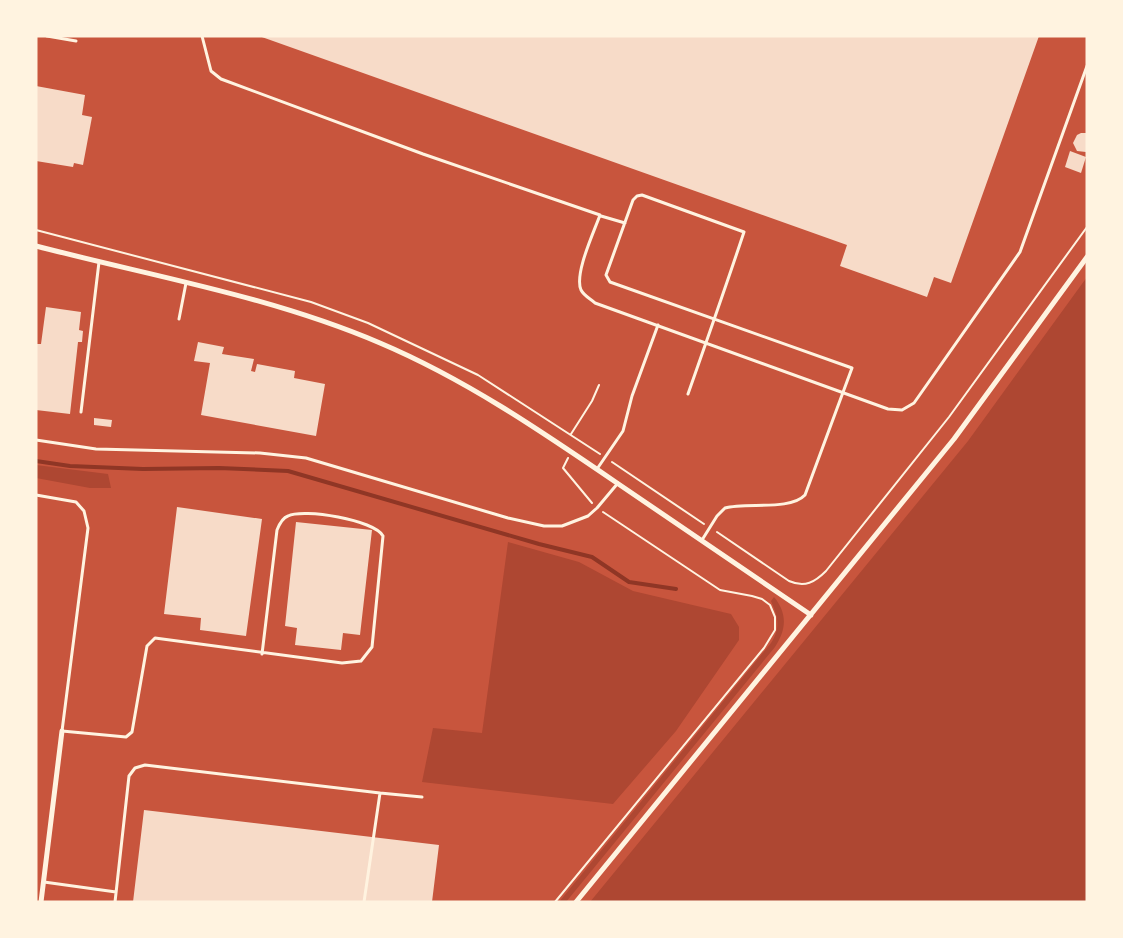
<svg xmlns="http://www.w3.org/2000/svg" width="1123" height="938" font-family="Mulish,sans-serif">
<style>
.green{fill:#ae4732}
.lines{fill:none;stroke-linecap:round;stroke-linejoin:round}
.stream{stroke:#8f3625;stroke-width:4}
.building{fill:#f7dbc8}
.path{stroke:#fff3e0;stroke-width:2}
.service{stroke:#fff3e0;stroke-width:3}
.minor{stroke:#fff3e0;stroke-width:5}
</style>
<rect width="100%" height="100%" fill="#c8553d"/>
<path class="green" d="M1087,277v625h-497l378,-461z
M36,465l72,9 3,14h-21l-54,-10z
M508,542l71,20 54,29 98,23 8,13v13l-63,91 -63,73 -191,-22 11,-54 49,5z
M774,597c14,17 12,33 1,50l-209,255h-7l212,-259c10,-16 7,-26 0,-42z"/>
<g class="lines">
<path class="stream" d="M36,461l34,5 73,3 76,-1 69,3 251,73 53,13 37,25 47,7"/>
</g>
<path class="building" d="M259,36h780l-88,247 -17,-6 -7,20 -87,-31 7,-21z
M36,86l49,9 -3,20 10,2 -9,48 -9,-2 -1,4 -37,-6z
M1081,133h6l-1,19 -9,-1 -4,-8 4,-8z
M1070,151l16,6 -5,16 -16,-6z
M46,307l35,5 -2,18 4,1 -1,11h-4l-8,72 -34,-4v-66h5z
M198,342l26,5 -2,7 32,5 -3,12 4,1 2,-8 38,7 -1,7 31,6 -9,52 -115,-21 9,-52 -16,-2z
M94,418l18,2 -1,7 -17,-2z
M177,507l85,12 -16,117 -46,-6 1,-12 -37,-4z
M296,522l76,8 -12,105 -17,-2 -2,17 -46,-5 2,-17 -12,-2z
M144,810l295,35 -7,57h-299z"/>
<g class="lines">
<path class="path" d="M36,230l275,72 57,21 110,52 122,79
M571,434l21,-33 7,-16
M568,458l-5,10 29,35
M612,462l92,62
M717,532l72,49c16,7 26,1 37,-10l123,-154 138,-190
M555,902l209,-254 11,-18v-13l-5,-12 -8,-6 -10,-3 -32,-6 -117,-78"/>
<path class="service" d="M47,36l29,5
M202,36l9,35 10,8 202,75 177,61c-6,17 -26,59 -19,75 3,6 10,9 14,13l293,106 14,1 12,-7 106,-151 67,-186
M601,216l24,7
M179,319l7,-36
M688,394c19,-54 38,-108 56,-162l-102,-37 -5,1 -4,4 -27,75 4,7 242,86 -47,127c-15,16 -59,7 -80,13l-8,8 -15,24
M81,412l18,-150
M36,440l60,9 164,4 46,5 202,60 36,8h18l26,-10 9,-8 21,-25
M597,469l26,-38 9,-35 26,-71
M36,495l40,7 8,9 4,17 -26,203 64,6 6,-5 15,-86 8,-8 187,25 19,-2 11,-14 11,-111c-8,-16 -80,-28 -95,-20 -6,2 -9,9 -11,14l-15,124
M44,882l72,10
M115,902l14,-126 6,-8 10,-3 235,28
M364,902l16,-109 42,4"/>
<path class="minor" d="M36,246c115,30 234,50 344,97 85,36 161,88 237,140 65,44 130,88 194,132
M41,902l21,-171
M576,902l378,-463 133,-182"/>
</g>
<rect width="1123" height="938" fill="none" stroke="#fff3e0" stroke-width="75"/>
</svg>
